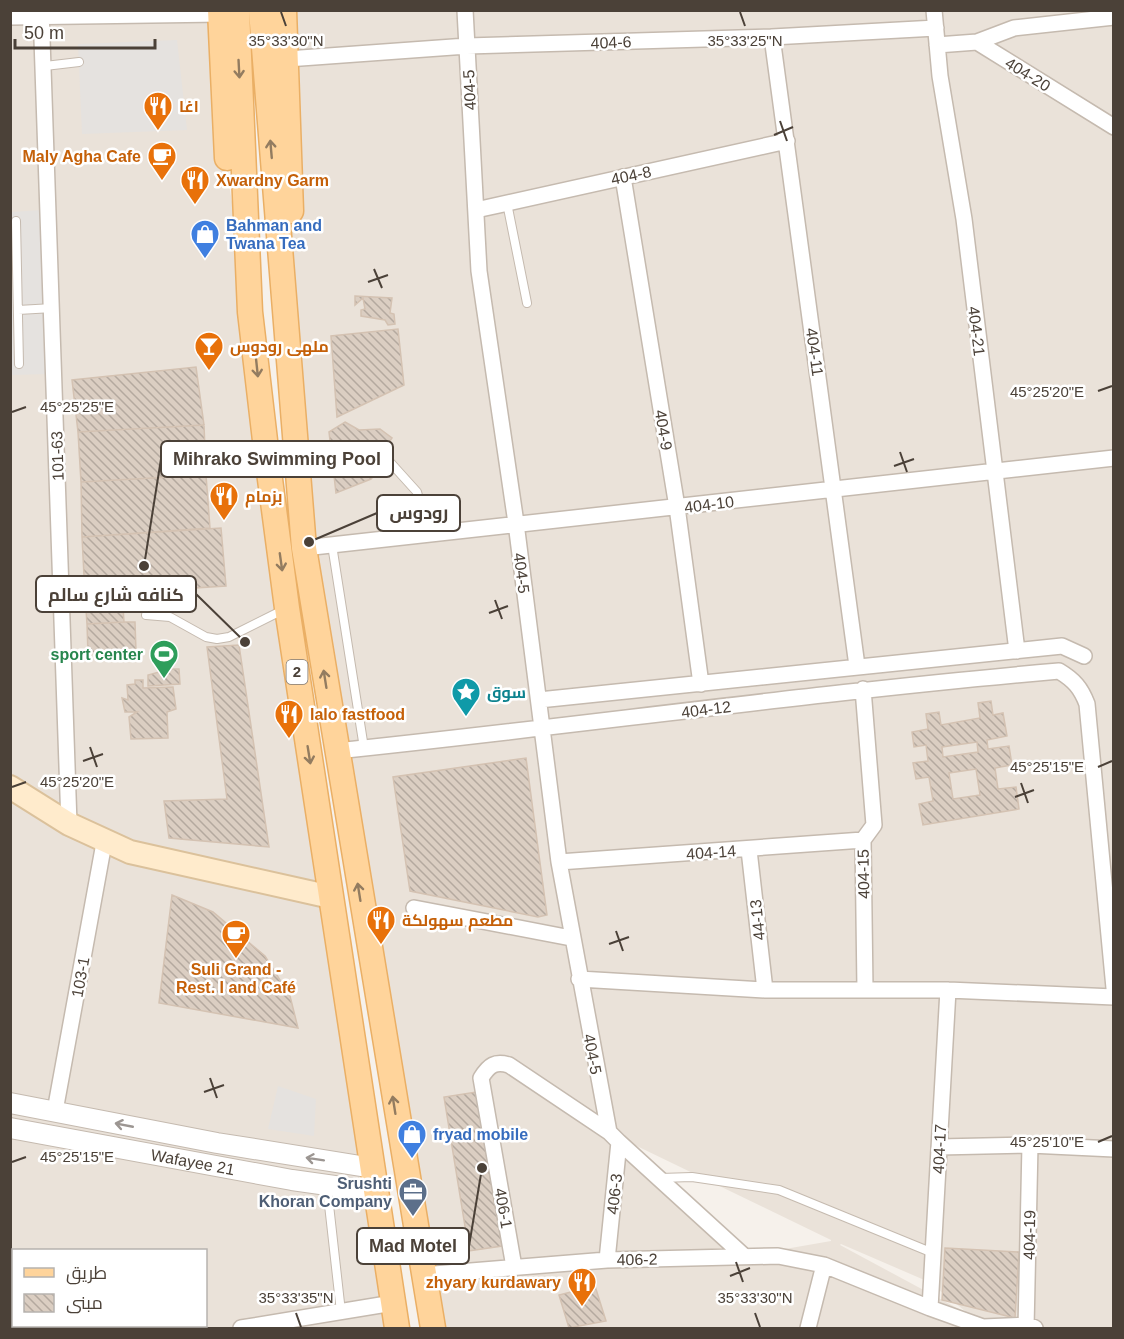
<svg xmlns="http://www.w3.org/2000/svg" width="1124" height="1339" font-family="Arial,Cairo,sans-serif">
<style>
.residential{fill:#eae2d9;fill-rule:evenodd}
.parking{fill:#e5e2df}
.building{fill:url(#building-back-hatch);stroke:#d4c2b2;stroke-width:1.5;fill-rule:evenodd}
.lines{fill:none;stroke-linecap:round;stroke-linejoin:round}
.service-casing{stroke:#c5baaf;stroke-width:10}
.minor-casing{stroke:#c5baaf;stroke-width:18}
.tertiary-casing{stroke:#c5baaf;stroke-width:22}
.secondary-casing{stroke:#dbc19b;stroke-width:26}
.primary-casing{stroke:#eaaf65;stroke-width:27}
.service{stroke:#fff;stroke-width:8}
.minor{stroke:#fff;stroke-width:15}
.tertiary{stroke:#fff;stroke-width:20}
.secondary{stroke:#ffebcc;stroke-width:22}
.primary{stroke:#ffd49b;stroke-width:24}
.oneway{stroke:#937c60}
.oneway2{stroke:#9c9692}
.ticks{fill:none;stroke:#4b4138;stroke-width:2}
.labels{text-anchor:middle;stroke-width:5;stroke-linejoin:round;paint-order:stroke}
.shield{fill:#fff;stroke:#817a74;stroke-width:1.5}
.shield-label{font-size:15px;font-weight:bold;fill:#4b4138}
.street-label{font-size:16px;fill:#4b4138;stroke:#fff}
.food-label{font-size:16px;font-weight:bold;fill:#c56008;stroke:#fff;text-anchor:start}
.shop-label{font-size:16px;font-weight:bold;fill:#366cbe;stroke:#fff;text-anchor:start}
.leisure-label{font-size:16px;font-weight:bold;fill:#27864d;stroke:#fff;text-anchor:end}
.culture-label{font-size:16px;font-weight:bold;fill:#0d838f;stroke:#fff;text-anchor:start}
.service-label{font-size:16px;font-weight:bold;fill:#4e5e75;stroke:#fff;text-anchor:end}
.ticks-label{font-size:15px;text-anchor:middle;fill:#4b4138;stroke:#fff;stroke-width:5;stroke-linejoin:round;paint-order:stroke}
.leader{fill:none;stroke:#4b4138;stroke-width:2}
.callout-dot{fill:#4b4138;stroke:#fff;stroke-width:2}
.callout{fill:#fff;stroke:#4b4138;stroke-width:2}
.callout-label{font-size:18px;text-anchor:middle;font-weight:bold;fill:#4b4138}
</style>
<defs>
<pattern id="building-back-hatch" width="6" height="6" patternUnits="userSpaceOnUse" patternTransform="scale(1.5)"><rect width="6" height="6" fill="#dbcec2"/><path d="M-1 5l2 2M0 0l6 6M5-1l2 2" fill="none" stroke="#b4a99f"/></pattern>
</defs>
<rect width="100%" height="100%" fill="#f6f1eb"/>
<path class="residential" d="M10,11h210l9,173 21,128 147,1016h-386zM14,1250h192v76h-192z
M283,11h830v1317h-682l-127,-780zM614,1135l217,105v1l-87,15zM841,1244l88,38 41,33 -130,-70z"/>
<path class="parking" d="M177,40l10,90 -105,4 -4,-90z
M42,210l7,164 -38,1v-163z
M278,1086l38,13 -2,37 -46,-7z"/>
<path class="building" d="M355,296l37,2 -2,15 4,1 1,10 -7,1 -3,-5 -24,-4v-6l4,-1 -2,-11 -8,7z
M398,329l6,56 -67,32 -6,-81z
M196,367l8,58 -126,7 -6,-52z
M345,422l14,8 21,-1 12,9 -12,18 -2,15 -7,8 -35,14 -7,-61z
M204,425l2,50 -125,7 -3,-50z
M206,475l4,53 -128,9 -1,-55z
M221,528l5,58 -141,9 -3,-58z
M132,592l1,14 -10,1 1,15 -37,2 -2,-29z
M124,622h11l1,29 -48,3 -1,-30z
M239,645l30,202 -100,-9 -5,-37 63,-2 -20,-152z
M170,669h9l1,15 -32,2v-11z
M135,680h8v8l30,-1 3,22 -9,3 1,26 -37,1 -2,-22 8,-5h-12l-3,-14 6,2 -1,-15 8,-1z
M991,701l2,14 10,-2 4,23 -20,4 1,9 21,-3 3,19 -17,3 3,21 18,-2 3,22 -96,16 -4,-21 14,-3 -4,-24 -13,2 -3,-16 15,-2 -2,-16 -12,2 -2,-15 16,-3 -2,-15 13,-2 2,13 39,-7 -2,-15zM977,742l1,10 -35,5 -1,-10zM976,769l4,26 -27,4 -4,-26z
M526,758l21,157 -9,2 -128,-26 -17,-114z
M172,895l41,17 52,44 25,40 8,32 -139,-25z
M476,1092l26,154 -33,5 -25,-154z
M945,1248l74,4 -4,66 -73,-18z
M595,1286l11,35 -37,7 -10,-33z"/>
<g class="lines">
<g class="service-casing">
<path id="service" d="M45,66l34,-4
M507,203l20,100
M16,221l3,143
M18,310l35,-2
M389,461l28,31 12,41
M332,545l32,203
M146,615l24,2 36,20 11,2 12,-2 54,-27
M660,1178l32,-1 87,13 154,63
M327,1187l14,125"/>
</g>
<g class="minor-casing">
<path id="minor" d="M41,10l28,814
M465,10l14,261 37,252 43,339 50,270
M934,10l6,66 24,143 53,432
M10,17l211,-3
M772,37l85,629
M977,42l37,-14 100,-11
M937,45l40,-3 137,85
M287,59l180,-13 305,-9 164,-9
M623,177l54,330 24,177
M476,210l311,-69
M304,548l810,-90
M863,689l11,136 -11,15 2,150
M539,700l523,-54 22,10
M336,751c241,-25 481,-59 723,-80 15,9 22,17 28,33l27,284
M749,850l16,140
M559,862l304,-22
M414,908l157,30
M579,979l186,11h183l166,7
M55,1111l49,-268
M619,1142l125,114
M939,1147l91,-2 84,4
M514,1267l-33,-189c8,-13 14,-17 28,-13l100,67 10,10 -12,118
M422,1275l185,-15 171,-4 46,9 106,43 53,19 45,-2 7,3
M930,1308l18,-318
M241,1328l152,-25
M808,1328l16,-63
M1026,1328l4,-183"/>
</g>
<g class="tertiary-casing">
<g id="tertiary">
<path d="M10,1103l207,40 156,25"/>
<path id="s1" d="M10,1128l282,52 85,12"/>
</g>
</g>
<g class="secondary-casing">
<path id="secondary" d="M10,787l59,37 61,28 201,45"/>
</g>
<g class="primary-casing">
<path id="primary" d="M220,10l7,148
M237,10l13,302 16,137 21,159 110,720
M261,10l43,538 129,780
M284,10l7,201"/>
</g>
<use href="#service" class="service"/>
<use href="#minor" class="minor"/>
<use href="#tertiary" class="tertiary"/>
<use href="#secondary" class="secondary"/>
<use href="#primary" class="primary"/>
</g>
<defs><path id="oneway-shaft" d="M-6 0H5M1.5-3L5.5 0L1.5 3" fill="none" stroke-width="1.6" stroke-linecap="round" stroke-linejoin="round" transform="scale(1.5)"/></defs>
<g class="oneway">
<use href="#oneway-shaft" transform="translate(239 69) rotate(87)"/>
<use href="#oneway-shaft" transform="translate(271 149) rotate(-95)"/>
<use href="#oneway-shaft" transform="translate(257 368) rotate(84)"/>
<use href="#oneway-shaft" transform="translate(281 562) rotate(82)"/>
<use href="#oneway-shaft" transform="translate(325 679) rotate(-99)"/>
<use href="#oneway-shaft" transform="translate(309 755) rotate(81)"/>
<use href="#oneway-shaft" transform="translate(359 892) rotate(-99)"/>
<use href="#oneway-shaft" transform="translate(394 1105) rotate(-99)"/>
</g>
<g class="oneway2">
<use href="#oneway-shaft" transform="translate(124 1125) rotate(-169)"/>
<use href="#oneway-shaft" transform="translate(315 1159) rotate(-171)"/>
</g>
<path class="ticks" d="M281,12l5,14M740,12l5,14M780,121l7,20M774,135l19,-8M374,269l8,19M368,282l20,-7M1098,391l14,-5M12,412l14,-5M900,452l7,20M894,466l20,-7M495,600l7,19M489,613l19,-7M90,747l7,20M83,761l20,-7M1098,767l14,-6M1021,783l7,20M12,787l14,-5M1015,797l19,-7M616,931l7,20M609,944l20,-7M210,1078l7,20M204,1092l20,-7M1098,1142l14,-6M12,1162l14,-5M736,1262l7,20M730,1276l20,-8M296,1313l5,14M755,1313l5,14"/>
<defs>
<g id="restaurant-pin" transform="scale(1.5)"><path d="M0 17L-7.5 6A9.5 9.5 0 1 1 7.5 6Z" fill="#e8710a" stroke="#fff"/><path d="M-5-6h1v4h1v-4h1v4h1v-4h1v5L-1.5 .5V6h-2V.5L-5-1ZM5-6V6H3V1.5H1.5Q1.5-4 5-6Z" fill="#fff"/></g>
<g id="cafe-pin" transform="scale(1.5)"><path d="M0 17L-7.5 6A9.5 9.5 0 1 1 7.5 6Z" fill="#e8710a" stroke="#fff"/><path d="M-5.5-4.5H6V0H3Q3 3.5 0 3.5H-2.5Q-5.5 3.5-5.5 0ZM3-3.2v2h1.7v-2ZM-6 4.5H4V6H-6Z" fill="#fff"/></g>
<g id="shop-pin" transform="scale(1.5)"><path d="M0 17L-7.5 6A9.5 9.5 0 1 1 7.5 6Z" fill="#3f7fe0" stroke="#fff"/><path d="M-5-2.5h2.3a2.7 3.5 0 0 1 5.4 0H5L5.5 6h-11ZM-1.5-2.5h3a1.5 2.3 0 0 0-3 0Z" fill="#fff"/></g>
<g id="bar-pin" transform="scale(1.5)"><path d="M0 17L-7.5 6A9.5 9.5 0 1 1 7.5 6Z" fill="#e8710a" stroke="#fff"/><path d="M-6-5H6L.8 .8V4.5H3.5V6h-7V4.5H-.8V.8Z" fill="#fff"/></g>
<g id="stadium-pin" transform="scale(1.5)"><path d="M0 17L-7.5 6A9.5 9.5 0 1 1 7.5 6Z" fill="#2e9e5b" stroke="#fff"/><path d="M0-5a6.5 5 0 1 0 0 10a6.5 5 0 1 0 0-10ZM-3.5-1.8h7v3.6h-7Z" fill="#fff"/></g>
<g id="sight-pin" transform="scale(1.5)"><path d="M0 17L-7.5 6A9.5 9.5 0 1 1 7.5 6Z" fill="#0f9aa8" stroke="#fff"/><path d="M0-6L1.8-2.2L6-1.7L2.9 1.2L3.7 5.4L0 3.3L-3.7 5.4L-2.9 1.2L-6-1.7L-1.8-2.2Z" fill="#fff"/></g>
<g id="office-pin" transform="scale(1.5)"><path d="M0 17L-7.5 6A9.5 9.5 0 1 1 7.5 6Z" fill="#5c6f8a" stroke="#fff"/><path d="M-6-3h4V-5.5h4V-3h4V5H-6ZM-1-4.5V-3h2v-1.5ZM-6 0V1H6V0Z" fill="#fff"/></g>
</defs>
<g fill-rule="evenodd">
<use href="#restaurant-pin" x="158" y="106"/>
<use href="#cafe-pin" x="162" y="156"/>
<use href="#restaurant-pin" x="195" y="180"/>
<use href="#shop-pin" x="205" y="234"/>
<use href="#bar-pin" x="209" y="346"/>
<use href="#restaurant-pin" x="224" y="496"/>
<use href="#stadium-pin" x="164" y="654"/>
<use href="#sight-pin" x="466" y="692"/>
<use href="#restaurant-pin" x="289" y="714"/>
<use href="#restaurant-pin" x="381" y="920"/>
<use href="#cafe-pin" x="236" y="934"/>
<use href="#shop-pin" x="412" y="1134"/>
<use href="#office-pin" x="413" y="1192"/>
<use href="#restaurant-pin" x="582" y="1282"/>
</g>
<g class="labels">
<rect class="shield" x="286.5" y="660" width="21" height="24" rx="4.5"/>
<g class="shield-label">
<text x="297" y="677">2</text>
</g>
<g class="street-label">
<text transform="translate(611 42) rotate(-2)" y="6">404-6</text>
<text transform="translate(1028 74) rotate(32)" y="6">404-20</text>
<text transform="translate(469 90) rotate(-93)" y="6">404-5</text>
<text transform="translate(631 175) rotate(-12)" y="6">404-8</text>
<text transform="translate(977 331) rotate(83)" y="6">404-21</text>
<text transform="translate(815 352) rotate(82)" y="6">404-11</text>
<text transform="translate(664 430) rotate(81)" y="6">404-9</text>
<text transform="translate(57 456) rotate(-92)" y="6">101-63</text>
<text transform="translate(709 504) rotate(-7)" y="6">404-10</text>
<text transform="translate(522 573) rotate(83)" y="6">404-5</text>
<text transform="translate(706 709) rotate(-7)" y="6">404-12</text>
<text transform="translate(711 852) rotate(-4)" y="6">404-14</text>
<text transform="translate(863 874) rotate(-91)" y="6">404-15</text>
<text transform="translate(757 920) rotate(-96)" y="6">44-13</text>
<text transform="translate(80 977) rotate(-80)" y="6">103-1</text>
<text transform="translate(593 1054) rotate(79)" y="6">404-5</text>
<text transform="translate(939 1149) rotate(-87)" y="6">404-17</text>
<text dy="6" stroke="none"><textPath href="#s1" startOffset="186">Wafayee 21</textPath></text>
<text transform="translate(614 1194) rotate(-84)" y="6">406-3</text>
<text transform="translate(504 1208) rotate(80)" y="6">406-1</text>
<text transform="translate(1029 1235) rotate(-89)" y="6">404-19</text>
<text transform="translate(637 1259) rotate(-1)" y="6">406-2</text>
</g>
<g class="food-label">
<text x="179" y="112">اغا</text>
<text x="141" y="162" text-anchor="end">Maly Agha Cafe</text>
<text x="216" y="186">Xwardny Garm</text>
<text x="230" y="352">ملهى رودوس</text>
<text x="245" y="502">بزمام</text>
<text x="310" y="720">lalo fastfood</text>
<text x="402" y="926">مطعم سهولكة</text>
<text x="236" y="975" text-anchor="middle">Suli Grand -<tspan x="236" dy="18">Rest. I and Café</tspan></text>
<text x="561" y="1288" text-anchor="end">zhyary kurdawary</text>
</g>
<g class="shop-label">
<text x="226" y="231">Bahman and<tspan x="226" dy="18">Twana Tea</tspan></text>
<text x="433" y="1140">fryad mobile</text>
</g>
<g class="leisure-label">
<text x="143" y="660">sport center</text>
</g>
<g class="culture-label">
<text x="487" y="698">سوق</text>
</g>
<g class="service-label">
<text x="392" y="1189">Srushti<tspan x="392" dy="18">Khoran Company</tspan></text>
</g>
</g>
<g class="ticks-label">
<text x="286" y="46">35°33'30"N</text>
<text x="745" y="46">35°33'25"N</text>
<text x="1047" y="397">45°25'20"E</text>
<text x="77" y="412">45°25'25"E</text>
<text x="1047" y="772">45°25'15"E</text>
<text x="77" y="787">45°25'20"E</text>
<text x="1047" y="1147">45°25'10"E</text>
<text x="77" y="1162">45°25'15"E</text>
<text x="296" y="1303">35°33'35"N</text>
<text x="755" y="1303">35°33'30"N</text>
</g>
<path class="leader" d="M144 566L161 459M309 542L377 513M245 642L196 594M482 1168L469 1246"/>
<g class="callout-dot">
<circle cx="144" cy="566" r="6"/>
<circle cx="309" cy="542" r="6"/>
<circle cx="245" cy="642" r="6"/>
<circle cx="482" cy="1168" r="6"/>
</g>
<g class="callout">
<rect x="161" y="441" width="232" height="36" rx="6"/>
<rect x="377" y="495" width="83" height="36" rx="6"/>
<rect x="36" y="576" width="160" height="36" rx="6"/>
<rect x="357" y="1228" width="112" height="36" rx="6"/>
</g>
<g class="callout-label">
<text x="277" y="465">Mihrako Swimming Pool</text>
<text x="419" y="519">رودوس</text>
<text x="116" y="601">كنافه شارع سالم</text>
<text x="413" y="1252">Mad Motel</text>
</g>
<rect width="1124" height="1339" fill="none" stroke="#4b4138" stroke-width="24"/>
<rect x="12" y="1249" width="195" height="78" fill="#ffffff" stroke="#b7b3af" stroke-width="1.5"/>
<rect x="24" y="1268" width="30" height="9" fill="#ffd49b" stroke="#b7b3af" stroke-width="1.5"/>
<text x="66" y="1279" font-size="18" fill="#4b4138">طريق</text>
<rect x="24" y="1294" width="30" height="18" fill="url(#building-back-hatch)" stroke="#b7b3af" stroke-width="1.5"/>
<text x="66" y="1309" font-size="18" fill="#4b4138">مبنى</text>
<path d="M15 39v9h140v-9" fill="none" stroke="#4b4138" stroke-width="3"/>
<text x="24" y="39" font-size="18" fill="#4b4138" stroke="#ffffff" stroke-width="4.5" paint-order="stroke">50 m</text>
</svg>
